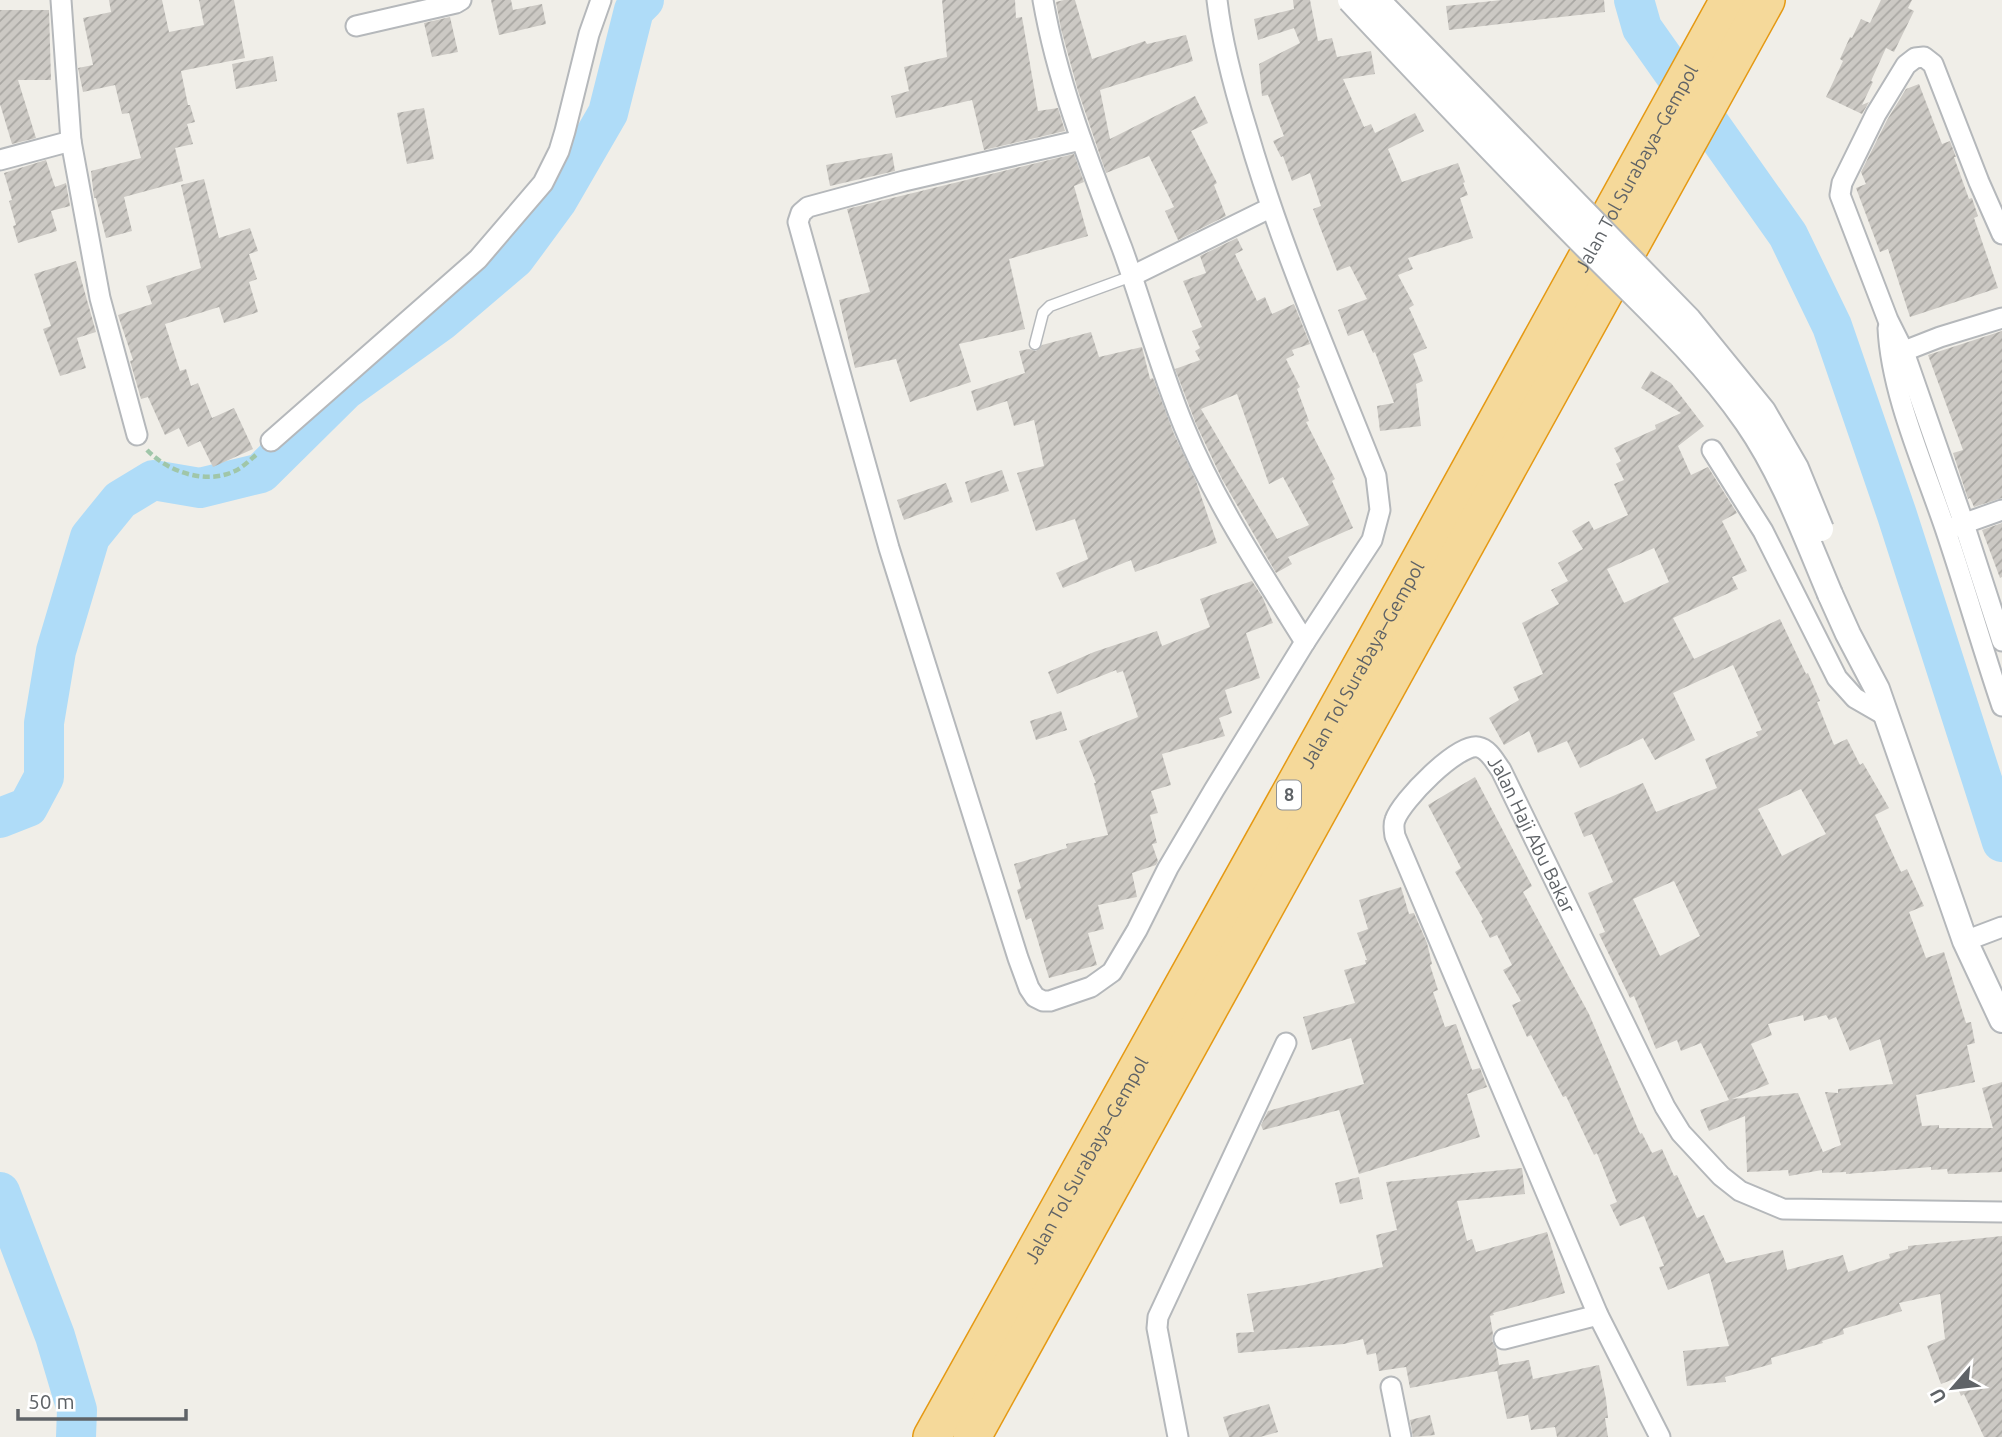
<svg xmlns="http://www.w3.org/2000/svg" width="2002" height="1437" font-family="Ubuntu,sans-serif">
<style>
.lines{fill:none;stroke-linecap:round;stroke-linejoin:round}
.river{stroke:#afdcf8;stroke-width:40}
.building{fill:url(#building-hatch);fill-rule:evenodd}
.service-casing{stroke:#b5b8bb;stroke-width:13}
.minor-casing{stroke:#b5b8bb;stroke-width:23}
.tertiary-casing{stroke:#b5b8bb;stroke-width:28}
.motorway-casing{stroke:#e59913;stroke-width:40}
.path{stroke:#a0c6a9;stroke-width:4.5;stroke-dasharray:7 3.5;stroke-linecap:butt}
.service{stroke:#fff;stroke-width:10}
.minor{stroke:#fff;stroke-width:19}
.tertiary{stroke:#fff;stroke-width:24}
.motorway{stroke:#f5d99a;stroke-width:37}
.tertiary-bridge-casing{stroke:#b5b8bb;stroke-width:28;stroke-linecap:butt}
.tertiary-bridge{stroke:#fff;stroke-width:24}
.labels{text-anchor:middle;stroke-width:5;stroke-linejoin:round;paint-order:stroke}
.shield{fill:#fff;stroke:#8f9295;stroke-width:2}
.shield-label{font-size:18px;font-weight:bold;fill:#5f6367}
.street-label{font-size:19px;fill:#5f6367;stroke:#fff}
</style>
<defs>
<pattern id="building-hatch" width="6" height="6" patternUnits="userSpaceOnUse" patternTransform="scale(1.75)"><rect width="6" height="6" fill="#ccc9c4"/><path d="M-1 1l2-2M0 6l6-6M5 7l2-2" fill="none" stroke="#a9a7a3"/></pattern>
</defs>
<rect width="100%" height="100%" fill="#f0eee8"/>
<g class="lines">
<path class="river" d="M1634,0l8,28 146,207 44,91 65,189 105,327
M0,818l28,-11 16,-30v-54l12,-72 34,-114 30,-37 33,-20 47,8 61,-15 84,-83 96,-69 74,-63 42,-57 51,-88 26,-103 10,-10
M0,1192l55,144 22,74 -1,27"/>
</g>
<path class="building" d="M109,0h53l7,32 35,-7 -5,-25h35l11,58 -64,13 7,34h2l5,17 -8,2 6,20 -18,4 8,33 -59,16 8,34 -26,7 -10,-40h-2l-3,-27 50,-13 -12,-45 -7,1 -7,-29 -32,7 -5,-24 15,-3 -10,-47 28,-6z
M491,0h20l2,10 29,-6 4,20 -47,11z
M942,0h73l1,18 6,-1 16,94 20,-3 7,23 -81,19 -12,-50 -76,18 -5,-22 18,-5 -5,-24 43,-10z
M1064,0h11l17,59 53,-18 2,3 39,-9 7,26 -93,29 10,49 85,-43 13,27 -17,8 26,52 -3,2 12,31 -48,24 -13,-29 9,-4 -25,-51 -43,17 -28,-82 -17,-62 -5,-27z
M1293,0h17l8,41 14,-3 5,19 34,-6 4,23 -32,5 21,48 7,-3 4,9 40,-20 9,18 -36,18 14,33 56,-19 7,19 -2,1 5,12 -8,3 13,40 -65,20 5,11 -15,6 16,30 -5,3 18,40 -14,6 10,27 -7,3 5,42 -41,5 -3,-25 17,-3 -19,-51 -2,1 -10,-23 -15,6 -10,-26 29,-11 -17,-33 -13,5 -24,-62 8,-3 -11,-33 -18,8 -9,-25 -2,1 -8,-16 11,-5 -16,-41 -6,1 -3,-32 41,-21 -6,-15 -36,12 -4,-21 40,-10z
M1502,0h102l1,12 -156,18 -3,-24z
M1881,0h31l-4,8 6,3 -20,41 -8,-4 -15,33 2,1 -11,23 7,-3 -7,12 -36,-17 17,-36 -3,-2 10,-22 2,1 9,-19 9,4z
M0,10h49l2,70h-33l18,58 -24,6 -12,-40z
M450,17l8,35 -26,5 -8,-34z
M273,56l4,25 -41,8 -4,-25z
M1919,84l23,60 8,-3 6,16h-2l15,42 3,-1 6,18 -4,2 24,70 -88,29 -22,-68 -8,3 -24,-64 10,-4 -5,-12 26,-52 19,-31z
M424,108l10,51 -27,5 -10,-51z
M892,153l3,18 -65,15 -4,-21z
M1074,154l10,28 -10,4 14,50 -79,23 16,70 -66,15 12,38 -61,20 -14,-43 -41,9 -16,-68 31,-8 -23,-83z
M46,160l9,27 11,-4 4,23 -19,5 6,20 -39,12 -5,-17 3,-1 -7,-24 3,-1 -8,-27z
M204,179l15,59 31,-10 8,23 -9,3 8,25 -8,3 9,30 -34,11 -5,-16 -54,17 15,47 6,-2 5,17 7,-3 14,35 22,-10 19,41 -40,18 -13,-26 -12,6 -9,-19 -14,7 -17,-38 -7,2 -11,-38 3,-1 -15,-45 34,-11 -6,-18 55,-18 -20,-83z
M1237,238l6,12 -8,4 22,47 8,-4 7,17 22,-10 16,40 -18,6 2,5 -8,4 14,28 -3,2 12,32 -3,1 29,57 -3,2 21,47 -65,29 4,7 -16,9 -54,-94 -26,-55 -21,-55 25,-9 -5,-9 5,-3 -8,-17 10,-4 -19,-46 23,-8 -6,-17zM1237,394l32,90 14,-7 26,48 -32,14 -76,-130z
M76,261l20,71 -19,6 9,30 -26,8 -17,-47 8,-3 -17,-52z
M2002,331v167l-28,9 -4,-9 -2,1 -15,-46 10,-3 -35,-95z
M1091,332l8,25 43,-10 8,32 3,-1 21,56 22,47 21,62 -82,29 -4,-12 -68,28 -7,-15 32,-14 -13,-40 -39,12 -19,-58 27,-7 -10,-46 -20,6 -7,-25 -30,10 -6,-20 54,-18 -6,-22 10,-2 7,2 6,-6z
M1651,371l20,12 33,43 -26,20 13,29 17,-8 29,46 -15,8 25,50 -15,6 6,12 -65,29 21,41 86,-40 26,55 2,-1 12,28 -3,1 17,43 13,-6 13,26 3,-2 26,45 -14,7 26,57 6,-3 17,37 -15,6 17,46 18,-6 22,71 5,-1 4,21 -8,2 8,37 -59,13 6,31 17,-1v3h54l-11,-40 20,-6v90l-54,2 -1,-5 -16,1v-3l-85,7v-2l-24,1v-3l-33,6 -1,-6 -41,2 -2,-56 -36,15 -9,-21 29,-10 -28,-57 -20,8 -4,-11 -21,9 -22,-53 -4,2 -31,-64 6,-2 -17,-39 25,-11 -21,-48 -8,3 -10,-24 69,-30 13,29 61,-24 -12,-29 53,-23 -2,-4 6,-2 -29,-65 -60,28 22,47 -40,20 -12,-22 -63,30 -13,-27 -29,12 -9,-22 -25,14 -15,-27 30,-18 -6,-13 30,-13 -21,-51 37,-19 -8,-14 17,-9 -10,-18 25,-14 -11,-18 17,-10 5,9 34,-15 -14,-31 10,-4 -8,-16 5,-3 -7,-13 42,-19 -1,-4 26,-12 -40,-25zM1654,548l15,34 -45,21 -17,-34zM1801,789l25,45 -44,22 -24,-47zM1674,881l26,55 -40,20 -27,-57zM1803,1015l1,6 22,-6 3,5 7,-3 14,34 30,-12 13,45 -55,5v4l-13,-1 16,53 -18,7 -25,-59 -66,6 37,-15 -18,-40 21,-9 -4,-11z
M1002,470l7,21 -38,12 -6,-21z
M946,483l7,19 -49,18 -7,-20z
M2002,523v54l-2,1 -18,-48z
M1252,581l11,17 10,25 -27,10 14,45 -35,12 7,23 -13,5 6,18 -63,18 9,31 -20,6 7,22 -8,2 7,28 -5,1 6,17 -2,4 -24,8 5,24 -39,8 6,24 -16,4 9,32 -48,13 -18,-60 -5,2 -9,-30 4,-2 -7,-24 53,-16 -1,-4 42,-9 -14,-52h2l-17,-42 59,-24 -15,-46 -6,2 -1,-3 -59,24 -9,-22 46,-20 63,-21 5,15 48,-19 -10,-28z
M1061,711l6,19 -31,10 -6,-19z
M1475,777l57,109 -9,6 66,122 51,120 2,-1 10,20 10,-4 12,27 3,-1 20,43 7,-3 22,48 57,-13 4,20 56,-15 5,17 42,-14 -1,-4 19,-5v-3l94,-10v201h-18l-20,-43 -3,2 -7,-17 -13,5 -14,-38 18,-7 -5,-45 -41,9 3,8 -59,18 1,5 -22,7 1,2 -52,15 1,6 -47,13 1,5 -39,4 -4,-35 46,-5 -20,-73 -41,17 -9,-23 5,-1 -20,-50 -24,10 -10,-21 7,-3 -20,-49 -3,2 -28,-59 -3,1 -32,-62 -4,2 -15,-32 9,-4 -18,-31 9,-5 -15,-30 -7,3 -9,-17 2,-2 -28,-47 6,-4 -33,-63z
M1401,887l8,27 5,-1 13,30 5,21 -2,1 8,25 -5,2 12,35 11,-3 16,46 8,-2 7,19 -20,7 13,43 -121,37 -20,-64 -76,20 -2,-5 7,-14 96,-27 -13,-46 -39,12 -9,-33 52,-14 -11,-33 22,-6 -1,-4h2l-10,-27 11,-4 -9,-29z
M1522,1168l3,26 -68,7 10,40 5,-2 4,13 71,-20 18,61 -72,20 1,2 -4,1 3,18 -1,7 4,7 3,17 30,-5 4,19 66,-14 7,34 2,19h-3l3,19h-51l-2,-10 -24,3 -3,-15 -21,4 -10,-48 -87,17 -4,-21 -27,4 -3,-18 -9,2 -4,-16 -19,5 -106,9 -2,-20 18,-1 -7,-38 57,-9 79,-18 -7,-32 21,-5 -11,-48z
M1359,1177l4,22 -23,5 -5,-21z
M1269,1404l9,28 -18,5h-31l-6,-20z
M1430,1415l5,20 -22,2 -3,-17z"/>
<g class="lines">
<g class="service-casing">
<path id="service" d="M1035,344l8,-31 7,-7 82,-30"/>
</g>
<g class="minor-casing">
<g id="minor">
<path d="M61,0l10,141 29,157 37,137"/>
<path d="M1043,0c15,86 48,167 79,248 22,60 38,122 63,181 31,75 77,144 120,213"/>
<path d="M356,26l100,-23 5,-3"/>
<path d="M1081,140l-177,41 -96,26 -7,6 -3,9 91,326 129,410 11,30 6,9 8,4h7l41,-14 21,-15 25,-42 31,-62 46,-78 91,-148 67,-102 8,-30 -4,-34c-45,-114 -95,-228 -129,-346 -13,-42 -25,-86 -30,-130"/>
<path d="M0,160l71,-19"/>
<path d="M2002,234l-23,-52 -46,-118 -9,-7 -9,1 -9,7 -30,49 -34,69 -2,12 48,125 16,32 60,172 38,117"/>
<path d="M1132,276l138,-68"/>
<path d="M1888,328c3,65 36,138 57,200 20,59 37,119 57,178"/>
<path d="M1894,355l46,-18 62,-19"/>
<path d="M271,441l207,-182 65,-76 16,-32 6,-20 24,-97 12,-34"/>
<path d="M1712,450l51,81 74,147 18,20 33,19"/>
<path d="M1954,527l48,-17"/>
<path d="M1965,941l37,-14"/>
<path d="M1504,1339l94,-24"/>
<path d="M1391,1387l10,50"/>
<path d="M1178,1437l-21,-109 1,-11 128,-274"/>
<path id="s1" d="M1660,1437l-62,-122 -203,-479c-1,-6 -2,-11 0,-16 6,-19 63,-77 83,-73 11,2 17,15 23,23l164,337 16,26 40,43 19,15 43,18 219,3"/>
</g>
</g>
<g class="tertiary-casing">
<path id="tertiary" d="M1830,594l18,40 29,55 88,252 37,79"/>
</g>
<g class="motorway-casing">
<g id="motorway">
<path id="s2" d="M932,1437l480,-862 317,-575"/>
<path d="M972,1437l794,-1437"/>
</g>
</g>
<path class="path" d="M147,450c21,22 59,35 88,21 8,-4 15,-11 22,-17"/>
<use href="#service" class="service"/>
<use href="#minor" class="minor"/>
<use href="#tertiary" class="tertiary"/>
<use href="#motorway" class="motorway"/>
<g class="tertiary-bridge-casing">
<path id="tertiary-bridge" d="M1350,0c75,80 151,160 228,238 58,59 122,116 169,184 36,52 58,113 83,172
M1377,0l312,320 74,91 33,57 25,61"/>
</g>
<use href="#tertiary-bridge" class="tertiary-bridge"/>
</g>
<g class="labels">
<rect class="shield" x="1277" y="780.5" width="24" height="29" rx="5"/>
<g class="shield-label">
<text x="1289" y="801">8</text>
</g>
<g class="street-label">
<text dy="7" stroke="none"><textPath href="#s2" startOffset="1451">Jalan Tol Surabaya–Gempol</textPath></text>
<text dy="7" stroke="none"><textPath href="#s2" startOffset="884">Jalan Tol Surabaya–Gempol</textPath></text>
<text dy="7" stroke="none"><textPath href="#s1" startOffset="892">Jalan Haji Abu Bakar</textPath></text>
<text dy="7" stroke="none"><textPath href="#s2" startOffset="317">Jalan Tol Surabaya–Gempol</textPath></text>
</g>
</g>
<g transform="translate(1953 1388) rotate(242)" stroke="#ffffff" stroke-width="5" paint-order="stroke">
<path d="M0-5L12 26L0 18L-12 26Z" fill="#5f6367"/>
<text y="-10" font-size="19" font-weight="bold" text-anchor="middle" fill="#5f6367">U</text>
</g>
<path d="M18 1409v10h168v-10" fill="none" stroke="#5f6367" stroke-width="3.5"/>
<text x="28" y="1409" font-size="21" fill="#5f6367" stroke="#ffffff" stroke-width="5" paint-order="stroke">50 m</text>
</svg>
